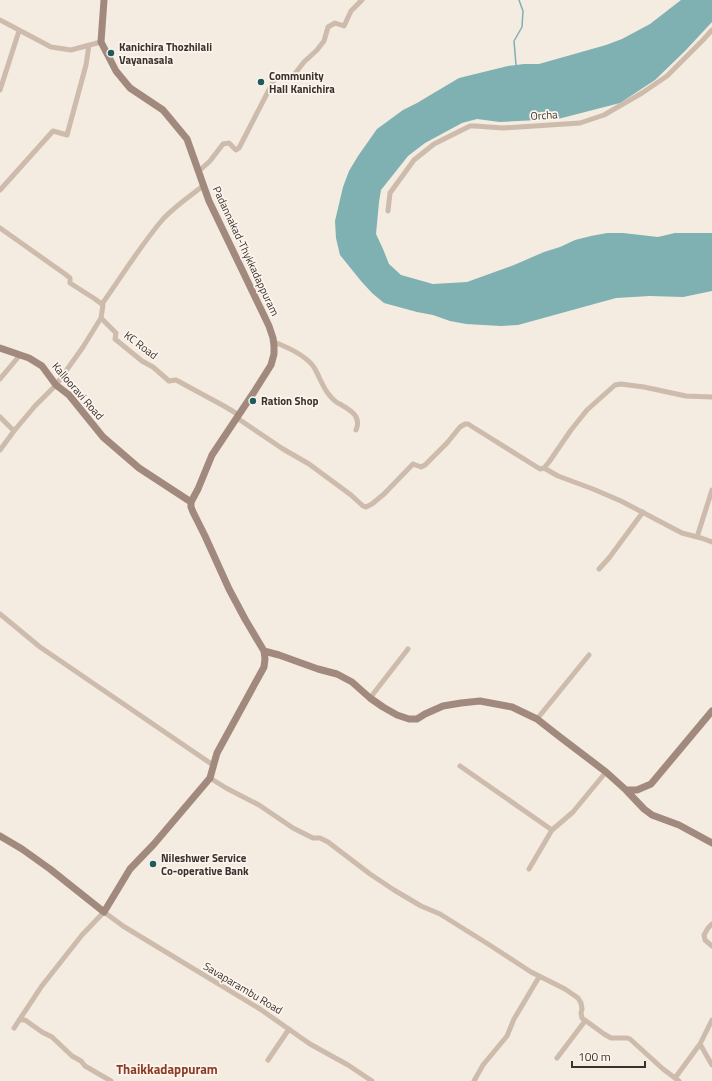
<svg xmlns="http://www.w3.org/2000/svg" width="712" height="1081" font-family="'Titillium Web',sans-serif">
<style>
.water{fill:#7fb0b2}
.lines{fill:none;stroke-linecap:round;stroke-linejoin:round}
.stream{stroke:#7fb0b2;stroke-width:1.5}
.street{stroke:#cdbbac;stroke-width:5}
.secondary{stroke:#a18a7d;stroke-width:7}
.poi-dot{fill:#1f5a5e;stroke:#fbf5ee;stroke-width:1.5}
.labels{text-anchor:middle;stroke-width:3.5;stroke-linejoin:round;paint-order:stroke}
.poi-label{font-size:11px;font-weight:bold;fill:#3b302b;stroke:#fbf5ee;text-anchor:start}
.street-label{font-size:11px;fill:#3b302b;stroke:#fbf5ee}
.quarter-label{font-size:13px;font-weight:bold;fill:#8c3b22;stroke:#fbf5ee}
</style>
<rect width="100%" height="100%" fill="#f4ebe1"/>
<path class="water" d="M681,0h31v22l-27,29 -30,29 -35,23 -62,16 -58,3 -23,-3 -15,4 -37,20 -17,13 -27,34 -2,12 -3,32 7,15 6,15 12,11 32,9 34,-2 47,-17 30,-13 16,-5 15,-7 16,-4 16,-3h16l35,4 17,-4h37v58l-29,6 -33,-1 -34,2 -98,27 -17,1 -35,-2 -16,-3 -17,-6 -16,-3 -33,-9 -12,-10 -11,-12 -21,-26 -4,-17 -1,-17 8,-34 6,-16 9,-15 19,-27 26,-19 14,-7 42,-25 49,-12 16,-2h15l67,-19 16,-6 28,-15z"/>
<g class="lines">
<path class="stream" d="M516,65l-2,-24 8,-14 1,-16 -4,-11"/>
<path class="street" d="M0,20l51,27 20,3 30,-8
M0,90l19,-59
M199,171l11,-10 13,-17 6,-1 7,7 3,-2 35,-68 4,-2h9l6,-2 11,-14 13,-12 7,-9 4,-14 7,-4 9,3 7,-15 11,-11
M0,190l53,-59 14,4 19,-70 3,-20
M388,211l2,-18 24,-33 20,-16 36,-18h5l28,2 77,-5 24,-8 38,-22 25,-17 36,-36 9,-10
M0,228l65,46 5,4v5l25,16 8,6 -2,13 15,15 -1,6 27,22 11,6 16,14 7,-1 48,26 15,9
M102,304c20,-28 38,-58 61,-85 12,-13 27,-23 40,-33
M274,342c13,5 34,14 41,27 5,9 8,19 15,27 3,3 6,7 10,8 10,6 22,12 16,26
M0,379l20,-24
M0,417l14,14
M237,418l46,31 26,15 42,31 12,11 3,1 6,-3 12,-10 29,-30 8,3 4,-2 22,-22 13,-16 5,-3h3l72,45 4,-1 5,-6 22,-32 16,-20 28,-25 6,-1 23,3 42,9 26,1
M0,450l14,-19 21,-25 21,-21 27,-38 18,-29
M544,468l14,8 35,13 28,12 61,32 19,5 11,4
M697,537l15,-47
M599,569l10,-11 34,-46
M0,614l40,33 173,118
M370,698l38,-49
M537,719l52,-64
M460,766l92,64
M210,778l16,10 33,17 34,23 20,10h7l8,4 42,32 24,16 27,16 19,8 48,30 43,28 34,17 13,9 3,5 1,6 -1,4 1,5 22,16 7,4h16l3,1 33,30 16,12
M529,869l23,-39 21,-18 33,-40
M712,924l-4,4 -4,7 1,5 7,6
M19,1020h6l17,12 10,5 20,19 9,5 4,5 26,15
M712,1020l-12,24 12,21
M14,1028l27,-41 41,-52 22,-23 19,14 137,83 50,35 38,21 24,16
M557,1058l28,-37
M268,1060l21,-31
M675,1078l25,-34
M474,1081l9,-16 24,-29 7,-17 25,-42"/>
<path class="secondary" d="M104,0l-3,42 15,29 14,17 33,22 24,29 22,62 60,125 4,12 1,8v8l-3,11 -17,27 -42,63 -14,34 -7,13
M0,348l29,10 13,8 14,19 13,10 34,42 36,31 52,34
M264,651l15,4 39,14 19,5 15,8 18,16 13,9 14,8 12,4h8l8,-5 18,-8 18,-3 19,-2 32,6 25,12 23,18 46,35 20,18h11l14,-6 61,-73
M626,790l18,19 8,6 27,10 33,18
M0,836l22,13 28,20 54,43 26,-43 24,-25 56,-66 7,-25 47,-86 1,-8 -1,-8 -19,-32 -16,-30 -24,-53 -12,-24 -2,-5v-5"/>
</g>
<g class="poi-dot">
<circle cx="111" cy="53" r="4"/>
<circle cx="261" cy="82" r="4"/>
<circle cx="253" cy="401" r="4"/>
<circle cx="153" cy="864" r="4"/>
</g>
<g class="labels">
<g class="poi-label">
<text x="119" y="51">Kanichira Thozhilali<tspan x="119" dy="13">Vayanasala</tspan></text>
<text x="269" y="80">Community<tspan x="269" dy="13">Hall Kanichira</tspan></text>
<text x="261" y="405">Ration Shop</text>
<text x="161" y="862">Nileshwer Service<tspan x="161" dy="13">Co-operative Bank</tspan></text>
</g>
<g class="street-label">
<text transform="translate(544 115) rotate(-4)" y="4">Orcha</text>
<text transform="translate(246 251) rotate(65)" y="4">Padannakad-Thykkadappuram</text>
<text transform="translate(141 345) rotate(37)" y="4">KC Road</text>
<text transform="translate(78 391) rotate(49)" y="4">Kallooravi Road</text>
<text transform="translate(243 988) rotate(31)" y="4">Savaparambu Road</text>
</g>
<g class="quarter-label">
<text x="167" y="1074">Thaikkadappuram</text>
</g>
</g>
<path d="M572 1061v6h73v-6" fill="none" stroke="#3b302b" stroke-width="2"/>
<text x="578" y="1061" font-size="12" fill="#3b302b" stroke="#fbf5ee" stroke-width="3" paint-order="stroke">100 m</text>
</svg>
